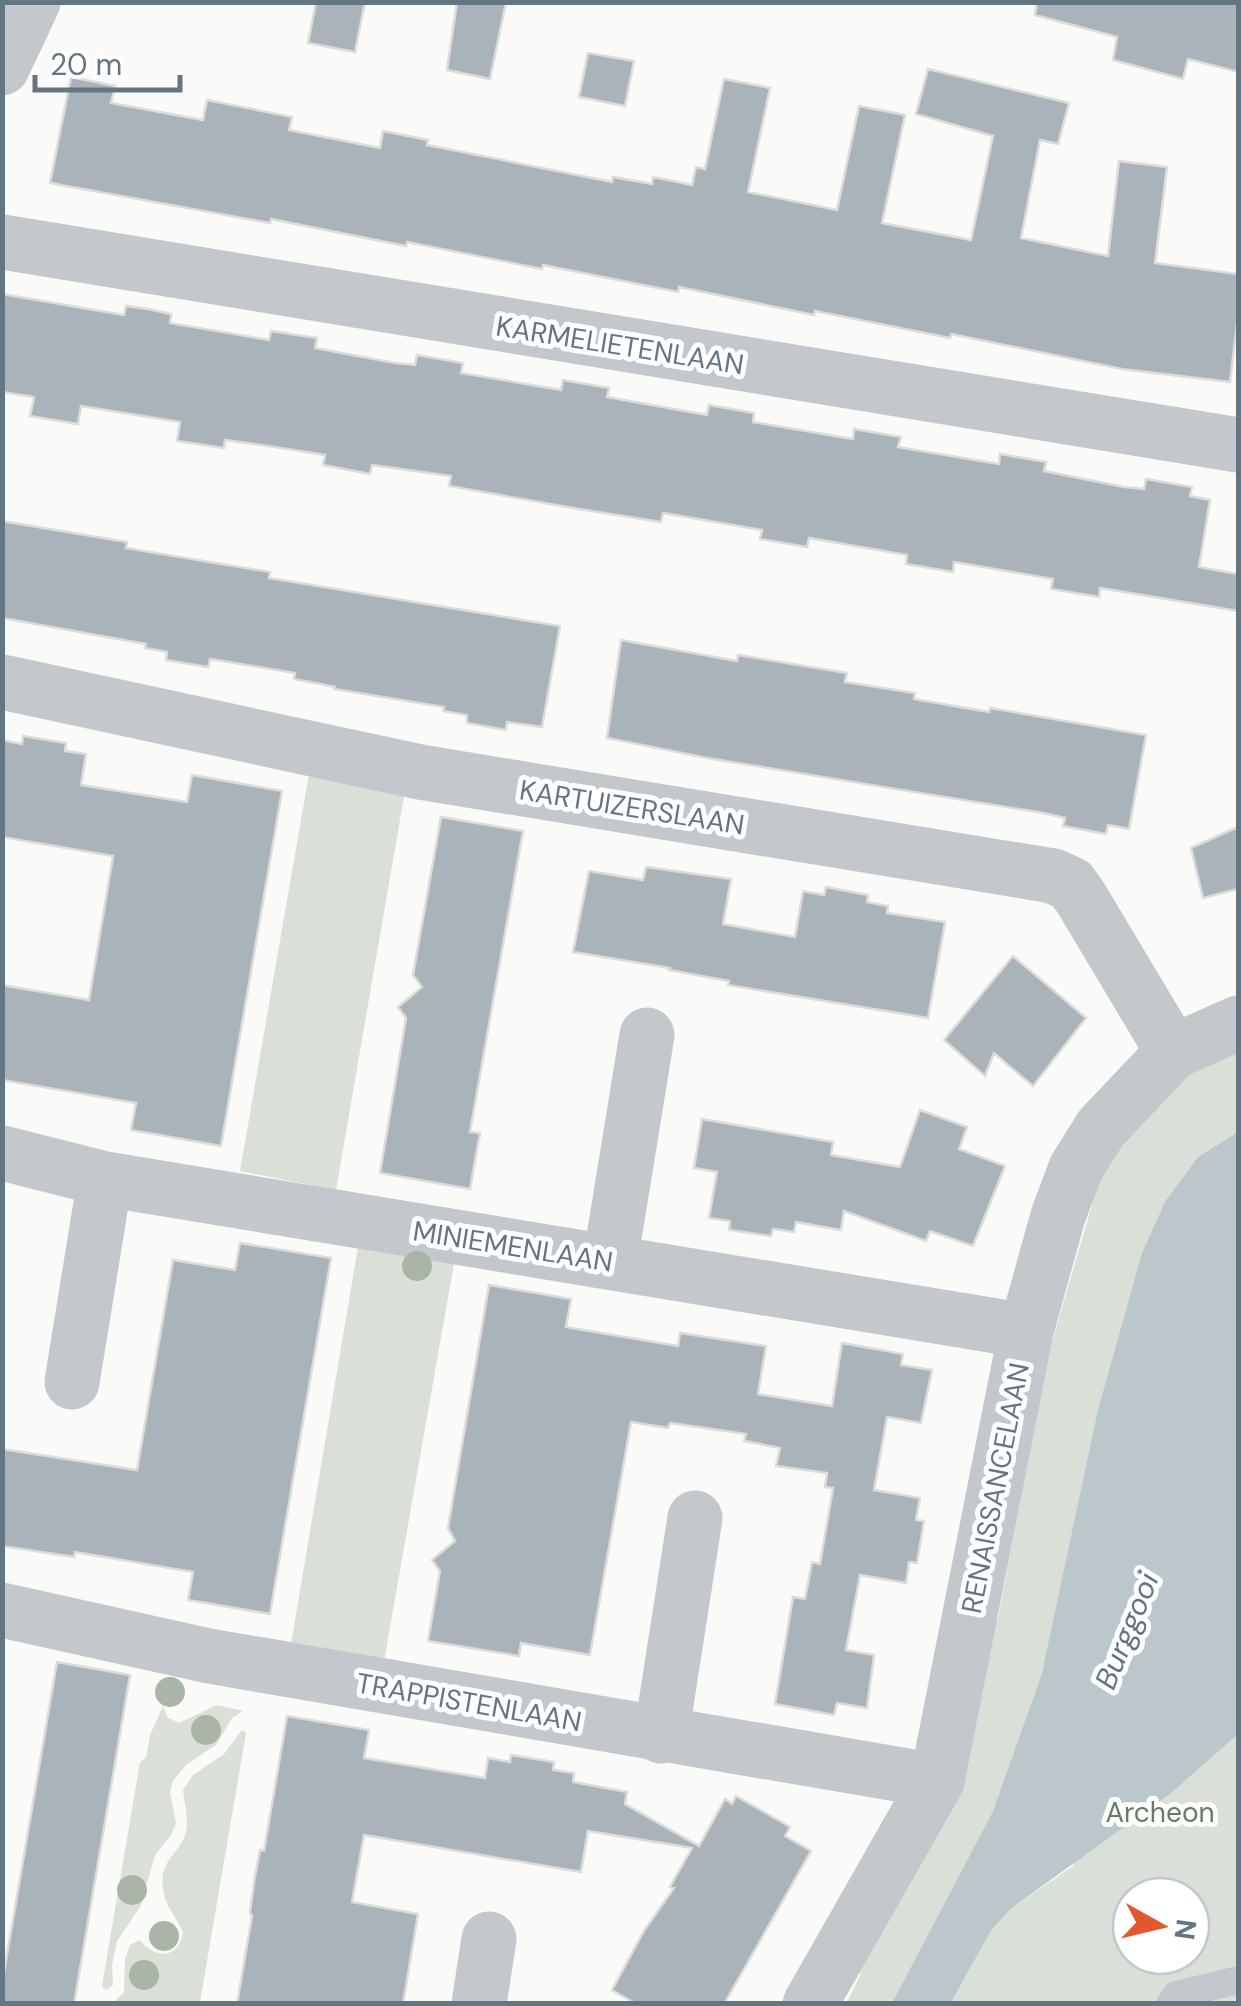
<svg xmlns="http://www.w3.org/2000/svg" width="1241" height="2006" font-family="'DM Sans',sans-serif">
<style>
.green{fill:#dadfd7;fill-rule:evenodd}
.water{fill:#bbc7cb}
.building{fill:#aab3b9;stroke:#dcdcda;stroke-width:2.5}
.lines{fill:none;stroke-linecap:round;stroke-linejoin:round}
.service{stroke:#c3c8cc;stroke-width:28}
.minor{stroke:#c3c8cc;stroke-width:55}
.tree{fill:#aab4a7}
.labels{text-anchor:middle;stroke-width:10;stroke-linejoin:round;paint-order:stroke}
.street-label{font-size:28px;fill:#657683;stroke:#fff}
.park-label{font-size:28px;fill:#687a64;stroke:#fff}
.water-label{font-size:30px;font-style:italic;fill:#60757c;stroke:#fff}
</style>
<rect width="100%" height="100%" fill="#fafaf8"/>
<path class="green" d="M310,768l96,17 -70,405 -96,-19z
M1238,1046v86l-40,25 -32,43 -124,473 -49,138 -101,192 -46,1 15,-30 -8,-6 145,-350 22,-115 -13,-8 88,-300 -10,-9 92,-105z
M1238,1160v843l-287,1 41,-75 20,-21 61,-42zM1131,1896h60v60h-60z
M359,1241l96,17 -72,409 -94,-11z
M217,1705l26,6 -11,7 -16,27 -29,19 -14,17 -3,11 6,31 -5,12 -16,20 -15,52 -23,34 -5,24 1,20 -7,5 -4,-4 38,-224 6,-4 4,-23 13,-29 5,12 11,5z
M242,1730l4,3 -46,269 -87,1 11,-11 1,-33 5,-14 10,-5c16,19 37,20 43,-7 -6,-15 -18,-27 -20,-44 -4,-32 18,-34 23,-58 3,-13 -2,-28 -3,-41l10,-15 31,-21z"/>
<path class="water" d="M1238,1132v602l-67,59 -159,115 -20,21 -41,74h-59l101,-192 49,-138 56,-263 44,-157 24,-53 32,-43z"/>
<path class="building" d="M316,2h49l-10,50 -47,-9z
M457,2h49l-16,77 -43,-9z
M1037,2h201v70l-50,-13 -5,20 -70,-19 4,-23 -82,-22z
M588,53l46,8 -9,45 -46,-9z
M928,69l141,34 -11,41 -18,-4 -19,98 87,18 11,-95 48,6 -12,96 83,11v41l-8,67 -108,-13 -171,-35 -1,4 -135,-27 -1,4 -135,-28 -1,5 -135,-27 -1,4 -135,-27 -1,4 -135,-27 -1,4 -220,-40 21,-106 44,9 -4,17 92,17 4,-20 85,17 -3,13 91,18 3,-17 45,9 -1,5 185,37 1,-5 39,7 1,-7 39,8 4,-18 9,2 19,-90 46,9 -22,104 89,18 22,-104 46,9 -23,108 89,17 22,-104 -77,-22z
M2,294l122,21 2,-9 22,3 23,5 -1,9 99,17 2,-9 46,7 -2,10 80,15 20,2 2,-10 46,8 -2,10 100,17 2,-10 46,8 -2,9 100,18 2,-10 23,4 22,4 -1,9 100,17 1,-10 47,8 -3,10 101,17 1,-10 46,8 -2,9 80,16 20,2 2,-10 46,8 -2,9 20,4 -11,67 39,7v37l-138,-23 -1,9 -48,-8 2,-10 -99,-17 -1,10 -47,-8 1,-9 -98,-17 -2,9 -47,-8 2,-9 -99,-17 -2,9 -88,-14 -124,-22 2,-10 -79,-11 -2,9 -47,-9 2,-10 -50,-8 -50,-7 -1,8 -47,-7 3,-19 -99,-16 -3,18 -48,-8 4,-19 -32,-5z
M2,521l125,21 -1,6 144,24 -1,6 291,48 -18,101 -35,-5 -1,8 -39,-7v-8l-24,-4 1,-4 -110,-18 1,-2 -41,-8 1,-6 -85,-14 -2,8 -42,-7 1,-8 -22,-4 1,-4 -144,-26z
M621,640l116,21 1,-6 109,18 -2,9 70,11 -1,6 75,13 1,-4 156,27 -17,94 -21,-4 -2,9 -43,-8 2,-8 -22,-5 -336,-55 -100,-20z
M23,736l43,7 -1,8 21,3 -5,31 106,17 5,-27 90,16 -61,355 -90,-16 5,-27 -134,-23v-95l87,15 24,-144 -111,-19v-97l20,4z
M441,817l82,14 -53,301 10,1 -10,56 -90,-16 26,-155 -8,-11 24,-20 -9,-12z
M1238,827v62l-35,9 -12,-50z
M646,867l85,12 -8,45 72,13 8,-46 21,4 2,-8 42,8 -1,7 21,4 -1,7 58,9 -17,96 -200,-33 1,-4 -60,-11 1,-2 -97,-16 16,-81 54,9z
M1013,956l73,62 -53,68 -39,-33 -9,23 -41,-36z
M920,1110l47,17 -8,22 46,17 -32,80 -43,-15 -4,10 -82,-30 -3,19 -45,-8 -2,10 -21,-3 -2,7 -42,-6 1,-9 -21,-3 8,-46 -23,-4 8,-49 131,23 -2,13 69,12z
M240,1243l91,15 -61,356 -82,-14 5,-28 -118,-20 -1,5 -72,-11v-97l135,21 36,-210 62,10z
M489,1285l82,14 -5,28 112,19 2,-13 86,13 -8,48 74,12 10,-63 61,11 -2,11 31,5 -11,53 -34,-6 -13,73 46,8 -4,22 8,1 -7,42 -8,-1 -3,21 -46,-8 -14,75 28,5 -7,53 -30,-5 -3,12 -59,-11 18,-107 12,2 7,-37 8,2 13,-76 -8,-1 2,-14 -51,-7 4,-18 -36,-7 2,-7 -76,-11 -2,5 -37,-6 -41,233 -69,-12 -2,13 -91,-15 12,-70 -8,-11 23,-19 -7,-13z
M57,1662l73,13 -56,329h-72v-20z
M287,1716l82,14 -5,28 121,20 3,-20 22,4 1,-7 43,7 -1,8 21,3 -1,9 54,10 -2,12 74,42 26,-47 7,5 4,-8 54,31 -5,9 26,15 -87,153h-88l-24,-14 32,-59 30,-43 -4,-1 22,-39 -104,-17 -7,41 -217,-37 -12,67 66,12 -15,90h-166l15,-88 -2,-4 5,-36 5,-26 4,1z"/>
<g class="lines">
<path class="service" d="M1170,2004l6,-9 62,-15"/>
<path class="minor" d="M2,68l31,-66
M2,242l1236,203
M2,682l418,90 633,104 18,8 10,14 92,154
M2,1153l103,26 921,152
M610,1262l37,-227
M72,1382l33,-203
M2,1610l207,46 728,125
M661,1736l34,-218
M479,2004l10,-65
M810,2004l127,-223 89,-450 32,-115 18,-48 25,-40 72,-76 65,-29"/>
</g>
<g class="tree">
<circle cx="417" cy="1266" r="15"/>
<circle cx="170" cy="1692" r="15"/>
<circle cx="206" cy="1730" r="15"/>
<circle cx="132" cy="1890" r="15"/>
<circle cx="164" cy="1936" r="15"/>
<circle cx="144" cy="1975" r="15"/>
</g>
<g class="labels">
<g class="street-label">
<text transform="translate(620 345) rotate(9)" y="10">KARMELIETENLAAN</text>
<text transform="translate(632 807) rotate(9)" y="10">KARTUIZERSLAAN</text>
<text transform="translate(513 1246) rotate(9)" y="10">MINIEMENLAAN</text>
<text transform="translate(995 1488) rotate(-79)" y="10">RENAISSANCELAAN</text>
<text transform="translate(469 1702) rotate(10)" y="10">TRAPPISTENLAAN</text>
</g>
<g class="park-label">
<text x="1160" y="1822">Archeon</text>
</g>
<g class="water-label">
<text transform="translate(1127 1631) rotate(-68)" y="10">Burggooi</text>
</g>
</g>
<rect width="1241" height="2006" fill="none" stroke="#657683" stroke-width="10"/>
<g transform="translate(1161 1926) rotate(98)"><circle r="48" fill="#ffffff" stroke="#c1c8cd" stroke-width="2.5"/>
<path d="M0-8L18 38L0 25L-18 38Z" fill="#e4572e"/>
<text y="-15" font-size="28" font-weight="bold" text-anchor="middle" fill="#657683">N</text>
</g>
<path d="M35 75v15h145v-15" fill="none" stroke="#657683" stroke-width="5"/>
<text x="50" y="75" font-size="30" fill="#657683" stroke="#ffffff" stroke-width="8" paint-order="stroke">20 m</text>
</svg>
